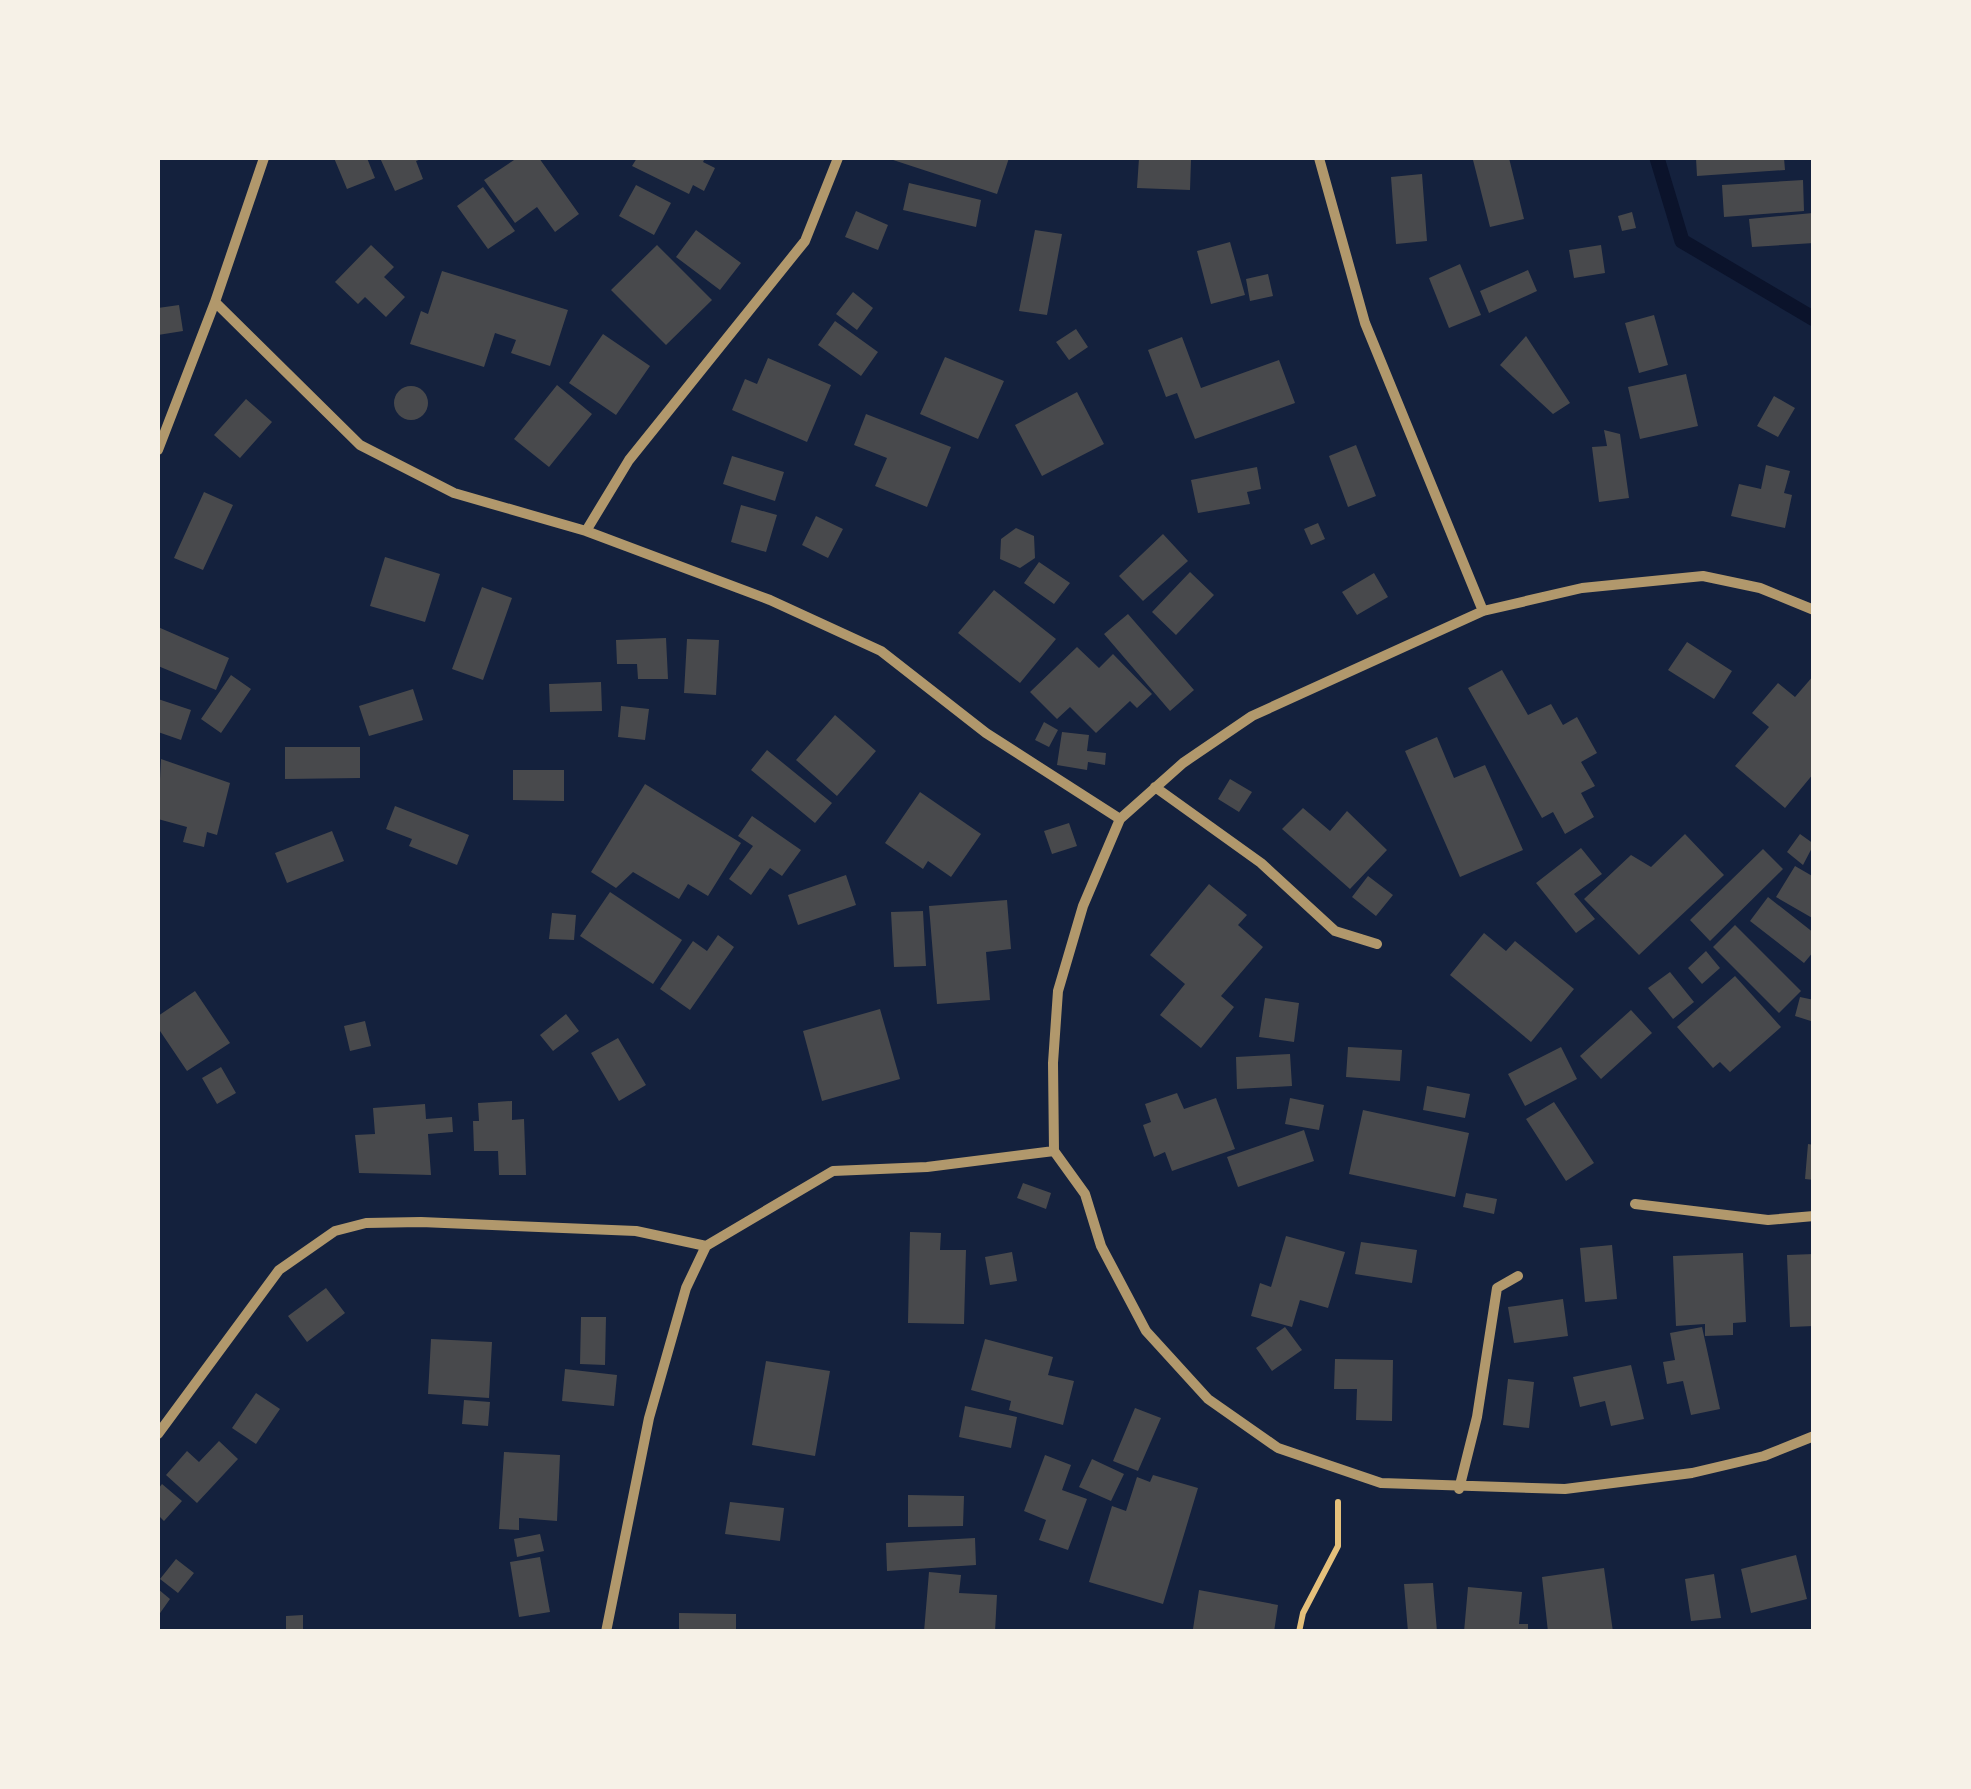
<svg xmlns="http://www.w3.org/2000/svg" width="1971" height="1789" font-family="'Asap Condensed',sans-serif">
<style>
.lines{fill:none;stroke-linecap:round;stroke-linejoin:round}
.stream{stroke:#0b132b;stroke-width:15}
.building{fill:#48494c}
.path{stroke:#e5c07b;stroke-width:6}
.minor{stroke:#b1986c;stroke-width:10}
</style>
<rect width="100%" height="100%" fill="#14213d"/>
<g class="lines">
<path class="stream" d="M1657,158l25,83 132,78"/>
</g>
<path class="building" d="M334,158h33l8,20 -28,11z
M380,158h44l-8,3 7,18 -28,12z
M517,158h22l40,56 -24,18 -18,-25 -22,16 -31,-43z
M637,158h68l-2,4 12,6 -11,23 -11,-6 -4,9 -57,-28z
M887,158h122l-12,36z
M1139,158l52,2 -1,30 -53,-2z
M1509,158l15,61 -34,8 -17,-67z
M1696,158h88l1,12 -88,6z
M1422,174l5,67 -31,3 -5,-67z
M1803,180l1,31 -80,6 -2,-32z
M909,183l72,17 -5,27 -73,-17z
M636,185l35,18 -17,32 -35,-19z
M483,187l32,44 -27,18 -31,-43z
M856,211l32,14 -10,25 -33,-13z
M1632,212l4,16 -14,3 -4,-15z
M1813,213l1,30 -62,4 -3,-28z
M696,230l45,33 -21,27 -44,-33z
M1035,230l27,4 -15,81 -28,-4z
M1230,242l15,53 -34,9 -14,-53z
M371,245l23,22 -10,10 21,20 -19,20 -21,-20 -7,7 -23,-22z
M657,245l55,55 -46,45 -55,-55z
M1601,245l4,28 -31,5 -5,-28z
M1460,264l21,51 -32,13 -20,-50z
M1528,270l9,21 -48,22 -9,-22z
M442,271l126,39 -18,56 -39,-13 5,-13 -21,-7 -11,34 -74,-23 11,-33 7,3z
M1268,274l5,22 -23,5 -4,-22z
M853,292l20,16 -16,22 -21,-16z
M179,305l4,26 -25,4v-27z
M1654,315l14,50 -29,8 -14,-50z
M835,321l43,31 -17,24 -43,-31z
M1076,329l12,18 -19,13 -13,-18z
M603,334l47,32 -34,49 -47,-32z
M1526,336l44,67 -17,11 -53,-49z
M1182,337l19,51 78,-28 16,43 -100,36 -18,-46 -11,4 -18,-47z
M945,357l59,24 -26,58 -58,-25z
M768,358l63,27 -24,57 -75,-32 13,-31 12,5z
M1686,374l12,52 -58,13 -12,-52z
M557,385l35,29 -43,53 -35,-28z
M394 403a17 17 0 1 1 34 0a17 17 0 1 1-34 0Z
M1077,392l27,52 -62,32 -27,-51z
M1774,396l21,12 -17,29 -21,-11z
M246,399l26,23 -32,36 -26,-23z
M866,414l85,33 -24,60 -52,-21 12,-28 -33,-13z
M1604,430l16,4 9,64 -30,4 -7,-55 15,-1z
M1356,445l20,51 -28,11 -19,-51z
M732,456l52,16 -9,29 -52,-17z
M1766,465l24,6 -6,22 8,2 -7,33 -54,-12 8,-32 22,5z
M1257,467l4,22 -14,3 3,12 -52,9 -7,-33z
M204,492l29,13 -30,65 -29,-12z
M741,505l36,10 -11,37 -35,-10z
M816,516l27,13 -15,29 -26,-13z
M1318,523l7,16 -14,6 -7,-16z
M1016,528l18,8 1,22 -15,10 -20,-9 1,-20z
M1163,534l25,27 -45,40 -24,-25z
M385,557l55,17 -15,48 -55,-16z
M1039,562l31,21 -16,21 -30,-21z
M1190,572l24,23 -38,40 -24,-23z
M1374,573l14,24 -31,18 -15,-23z
M482,587l30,11 -29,82 -31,-11z
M994,590l62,49 -36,44 -62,-50z
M1128,614l66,76 -24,21 -66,-77z
M158,627l71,31 -13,32 -58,-24z
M666,638l2,41h-30l-1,-15h-20l-1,-24z
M687,639l32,1 -3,55 -32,-2z
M1687,642l45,29 -18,28 -46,-29z
M1077,647l22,21 14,-14 39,40 -15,14 -7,-7 -34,32 -26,-26 -13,12 -27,-27z
M1502,670l26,45 23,-11 12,21 14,-8 20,36 -16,9 14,24 -14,7 13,24 -29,17 -12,-22 -11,6 -74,-130z
M231,675l20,14 -30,44 -20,-14z
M1814,675v98l-29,35 -50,-42 34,-39 -17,-14 26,-30 17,14z
M601,682l1,29 -52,1 -1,-28z
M413,689l10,31 -54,16 -10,-30z
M158,699l33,11 -10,30 -23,-8z
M621,706l28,3 -4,31 -27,-3z
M835,715l41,36 -39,45 -41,-36z
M1044,722l14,8 -9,17 -14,-7z
M1062,732l27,3 -2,16 19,2 -1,12 -17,-3 -1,8 -30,-5z
M1437,737l17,41 31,-13 38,85 -63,27 -55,-126z
M285,747h75v31l-75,1z
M767,750l65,53 -17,20 -64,-53z
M161,759l69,24 -13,52 -10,-3 -3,15 -21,-5 4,-15 -29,-8z
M513,770h51v31l-51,-1z
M1230,779l22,13 -13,20 -21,-13z
M645,784l96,59 -33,53 -20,-12 -9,15 -46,-27 -17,16 -25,-16z
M920,792l61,42 -30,43 -23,-16 -5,8 -38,-26z
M395,806l74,29 -12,30 -48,-19 3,-7 -26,-10z
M1303,808l27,23 17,-20 40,39 -37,39 -68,-60z
M752,816l49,34 -19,26 -12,-8 -19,27 -22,-16 24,-33 -15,-10z
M1069,823l8,23 -25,8 -8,-23z
M332,831l12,30 -57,22 -12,-30z
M1685,834l39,41 -85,80 -55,-56 47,-44 20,12z
M1800,834l14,10 -11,21 -16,-13z
M1581,848l21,26 -28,20 21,25 -19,14 -40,-50z
M1763,849l20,20 -73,72 -20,-21z
M1795,866l19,11v42l-38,-22z
M846,875l10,30 -58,20 -10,-30z
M1368,876l25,19 -17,21 -24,-19z
M1209,884l38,31 -9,10 25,22 -42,49 13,11 -33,41 -41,-33 25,-31 -35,-29z
M610,892l72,48 -29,44 -73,-48z
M1768,897l46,36v18l-10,12 -54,-42z
M1007,900l4,49 -25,3 4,48 -53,4 -8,-98z
M923,911l3,55 -32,1 -3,-55z
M552,913l24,2 -2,25 -25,-1z
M1735,925l66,66 -22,22 -66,-66z
M1484,933l22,18 9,-10 59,48 -43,53 -81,-67z
M718,935l16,12 -44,63 -30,-21 33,-48 14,10z
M1706,951l14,17 -18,16 -14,-16z
M1670,972l24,30 -21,17 -25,-31z
M1735,976l46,51 -51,45 -10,-10 -7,6 -36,-41z
M195,991l35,52 -43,28 -29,-43v-12z
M1800,997l14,3v22l-19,-6z
M1265,998l34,5 -5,39 -35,-5z
M880,1009l20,70 -78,22 -19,-70z
M1631,1010l21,23 -51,46 -21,-23z
M566,1014l13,17 -26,20 -13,-16z
M365,1021l6,25 -21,5 -6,-25z
M618,1038l28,47 -27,16 -28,-48z
M1348,1047l54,3 -2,31 -54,-4z
M1561,1047l16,32 -52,27 -17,-32z
M1290,1054l2,32 -55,3 -1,-32z
M221,1067l15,26 -19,11 -15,-26z
M1427,1086l43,8 -5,24 -42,-8z
M1177,1093l7,16 32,-11 19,51 -63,22 -7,-19 -11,5 -11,-32 8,-3 -6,-18z
M1290,1098l34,7 -5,25 -34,-6z
M512,1101v19l12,-1 2,56h-27l-1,-24h-24l-1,-30h6l-1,-18z
M1554,1102l40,61 -28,18 -40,-62z
M425,1104l1,15 26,-2 1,15 -25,2 3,41 -72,-2 -4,-38 20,-1 -2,-26z
M1363,1110l106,23 -14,64 -106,-23z
M1304,1130l10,31 -76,26 -11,-30z
M1808,1144l6,1v35l-9,-1z
M1023,1183l28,10 -5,16 -29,-11z
M1466,1193l31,6 -3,15 -31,-7z
M910,1232l31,1 -1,17h26l-2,74 -56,-1z
M1286,1236l59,16 -17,56 -28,-8 -8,27 -41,-11 9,-33 11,4z
M1361,1242l56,8 -5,33 -57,-9z
M1612,1245l5,54 -32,3 -5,-54z
M1012,1252l5,29 -27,4 -5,-28z
M1743,1253l3,69 -13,1v12l-28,1v-12l-29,2 -3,-70z
M1814,1254v72l-24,1 -3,-72z
M326,1288l19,25 -38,29 -19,-26z
M1563,1299l5,37 -54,7 -6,-36z
M581,1317h25l-1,48 -25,-1z
M1285,1327l17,23 -30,21 -16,-23z
M1702,1327l18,82 -29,6 -8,-34 -16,3 -4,-22 12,-2 -5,-27z
M431,1339l61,3 -3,56 -61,-4z
M985,1339l68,18 -5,18 26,6 -11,44 -54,-15 2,-9 -40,-11z
M1335,1359l58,1 -1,61 -36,-1 1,-31h-23z
M766,1361l64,10 -15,85 -63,-11z
M1631,1365l13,54 -33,7 -6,-25 -25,6 -7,-30z
M565,1369l52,6 -3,31 -52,-5z
M1508,1379l26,3 -5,46 -26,-3z
M256,1393l24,16 -24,35 -24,-16z
M464,1400l26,2 -2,24 -26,-2z
M965,1406l52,11 -6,31 -52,-11z
M1135,1408l26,10 -23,53 -25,-10z
M219,1441l19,18 -41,44 -31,-28 21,-24 12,11z
M504,1452l56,3 -3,66 -38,-3v12l-20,-1z
M1045,1455l26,10 -9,25 25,9 -19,51 -29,-10 7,-20 -22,-9z
M1092,1459l32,15 -13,27 -32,-14z
M1153,1475l45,13 -35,116 -74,-22 23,-76 14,5 11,-34 13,5z
M162,1484l20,17 -18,20 -6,-6v-26z
M908,1495l56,1 -1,30 -55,1z
M730,1502l54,6 -4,33 -55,-7z
M540,1534l4,17 -27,6 -3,-18z
M975,1538l1,27 -89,6 -1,-28z
M1796,1555l11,44 -56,14 -10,-44z
M540,1557l10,55 -31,5 -9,-55z
M176,1559l18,14 -16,20 -18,-14z
M1604,1568l9,64h-65l-6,-55z
M929,1572l32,3 -2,18 38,2 -2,37h-71z
M1714,1574l7,44 -30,3 -6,-42z
M1433,1583l4,49h-29l-4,-48z
M1468,1587l54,5 -3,32h9v8h-64z
M158,1589l12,10 -12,17z
M1199,1590l79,15 -4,27 -81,-3z
M679,1613l57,1v18h-57z
M303,1615v17h-17v-16z"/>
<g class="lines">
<path class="path" d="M1299,1632l4,-19 35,-67v-44"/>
<path class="minor" d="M1319,158l46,165 118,288
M215,302l145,143 94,48 132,38 184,69 111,51 105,82 134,86
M158,450l57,-148 49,-144
M586,531l43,-71 176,-219 33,-83
M1814,610l-54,-22 -57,-12 -121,12 -99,23 -231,105 -69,47 -63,56 -37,87 -25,85 -5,72 1,88 31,43 16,52 45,85 62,68 70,49 103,35 184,6 127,-16 72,-17 50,-20
M1155,787l106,76 74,68 42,13
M1635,1204l133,16 46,-4
M158,1434l121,-164 56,-39 31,-8 55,-1 215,9 70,15
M1459,1489l18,-72 20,-129 21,-12
M606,1632l43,-214 37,-130 20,-42 127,-75 94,-4 127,-16"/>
</g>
<rect width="1971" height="1789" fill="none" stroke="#f6f1e7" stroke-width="320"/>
</svg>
